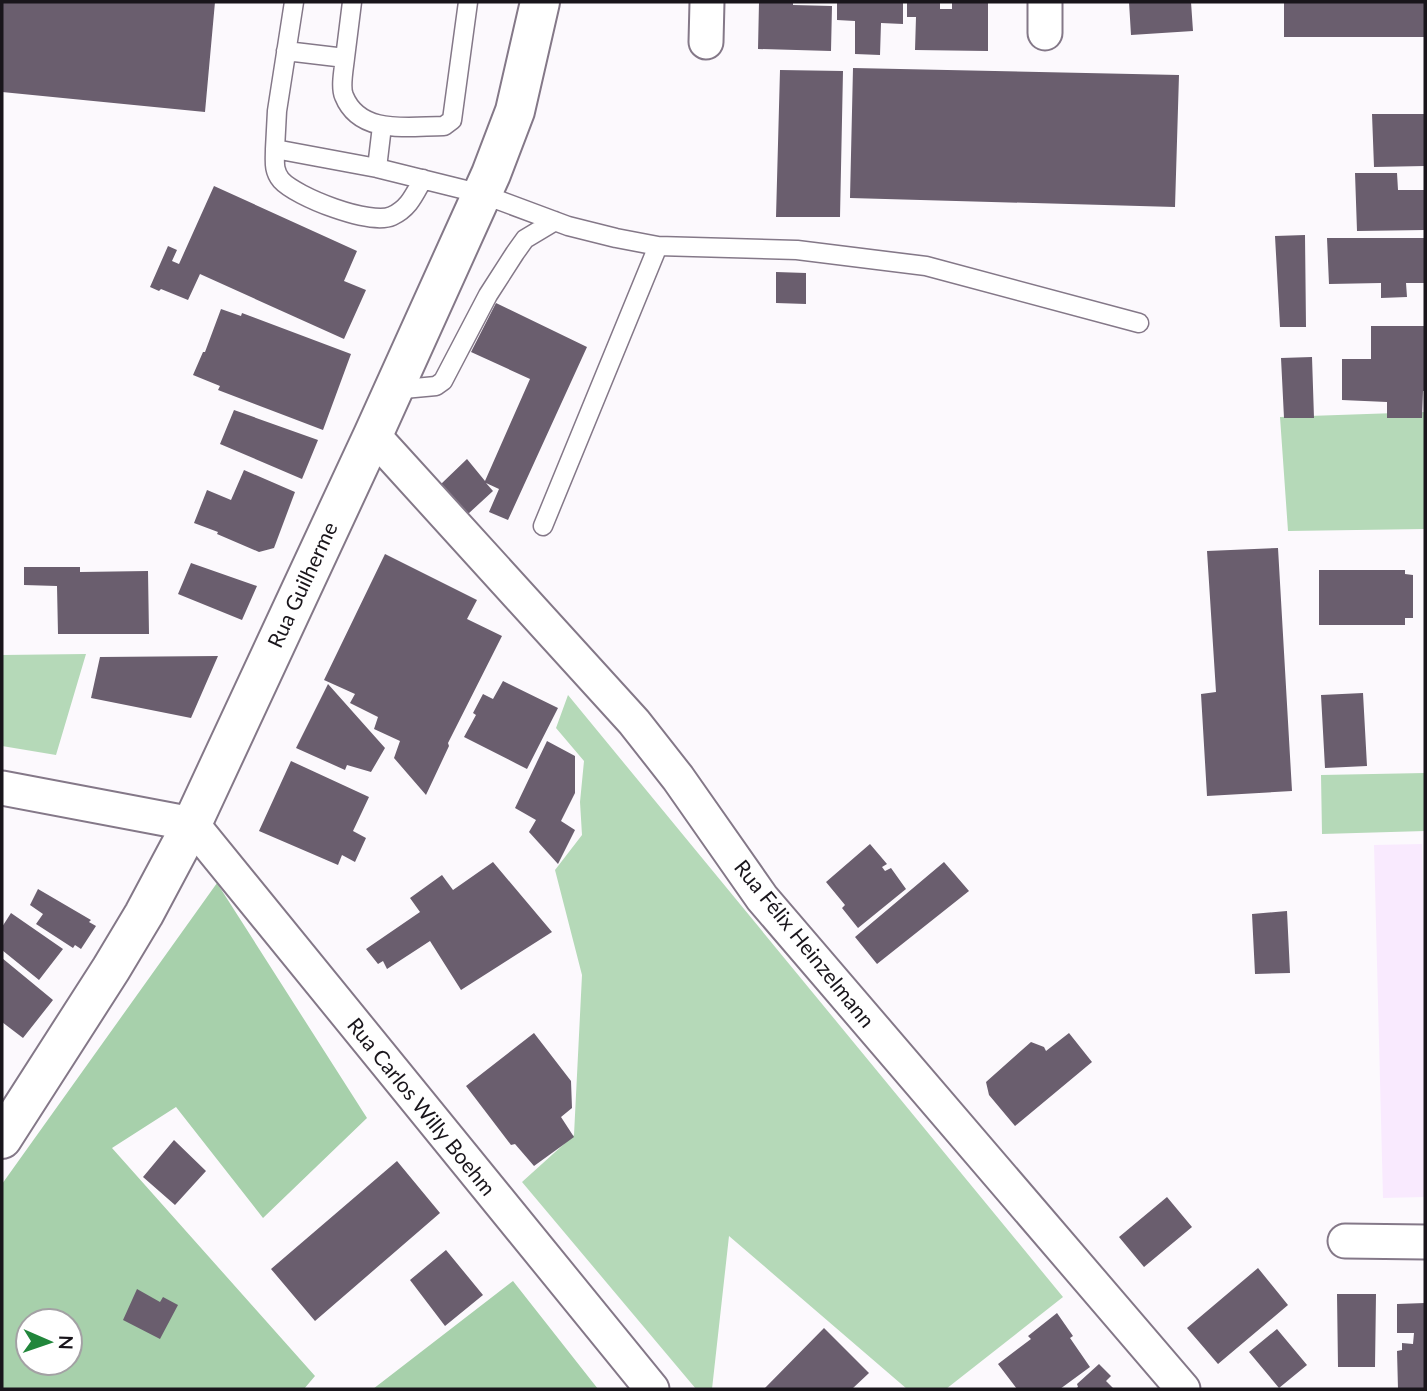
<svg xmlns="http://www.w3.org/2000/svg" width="1427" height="1391" font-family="Lato,sans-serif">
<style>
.built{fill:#f9eafe}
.green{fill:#b5d9b8}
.forest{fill:#a7d0ab;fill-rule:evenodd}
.building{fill:#6a5e6e}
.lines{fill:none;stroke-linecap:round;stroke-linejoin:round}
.lane-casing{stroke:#847888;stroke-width:21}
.street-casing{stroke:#847888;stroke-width:37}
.secondary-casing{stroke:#847888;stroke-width:42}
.lane{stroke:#fff;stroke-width:18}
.street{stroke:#fff;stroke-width:33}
.secondary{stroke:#fff;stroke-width:38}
.labels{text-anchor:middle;stroke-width:7;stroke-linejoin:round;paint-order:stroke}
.street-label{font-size:21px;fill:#19151b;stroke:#fff}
</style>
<rect width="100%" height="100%" fill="#fcf9fd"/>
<path class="built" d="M1422,844l3,138v215l-42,1 -9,-353z"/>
<path class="green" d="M1425,412v117l-137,2 -8,-114z
M86,654l-30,101 -54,-9v-91z
M568,695l495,602 -117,92h-39l-178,-153 -17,153h-16l-174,-207 52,-47 8,-160 -27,-105 27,-35 -2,-33 4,-41 -28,-33z
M1425,773v58l-103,3 -1,-59z"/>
<path class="forest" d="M217,883l150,235 -104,100 -87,-111 -64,41 203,228 -11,13h-302v-205zM28,1321h42v42h-42z
M513,1281l85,108h-225z"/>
<path class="building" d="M2,2h213l-10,110 -203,-20z
M759,2h34v3l39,1 -1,45 -73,-2z
M837,2h66v22l-22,-1 -1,32 -25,-1v-33l-18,-1z
M907,2h33v7h12v-7h36v49l-73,-1 1,-33h-9z
M1129,2h62l2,29 -62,4z
M1284,2h141v35h-141z
M853,68l326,7 -4,132 -325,-9z
M780,70l63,1 -3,146h-64z
M1372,114h53v52l-51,1z
M1355,173h42l1,17h27v40l-68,1z
M214,186l143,65 -13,30 22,9 -22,49 -144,-65 -12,26 -27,-11 -2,2 -9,-4 18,-41 9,4 -5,11 7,3z
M1305,235l1,92h-26l-5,-91z
M1327,238h98v45h-19l1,14 -26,1v-15l-52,1z
M776,272l30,1v31l-30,-1z
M496,303l91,44 -79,173 -19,-8 10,-23 -13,-6 7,8 -25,23 -27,-30 26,-25 18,22 45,-102 -59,-27z
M221,309l20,7 1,-3 109,41 -28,76 -105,-40 2,-4 -27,-11 10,-23h2z
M1371,326h54v65h-2l-1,27h-35v-16l-45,-2v-41h29z
M1312,357l2,61h-30l-3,-60z
M234,410l84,30 -16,39 -82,-35z
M244,470l51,22 -21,56 -15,4 -42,-18 1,-2 -24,-9 13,-33 24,10z
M1278,548l14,243 -85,5 -6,-102 15,-2 -9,-141z
M385,554l92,46 -10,19 35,17 -54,107 1,3 -23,49 -32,-37 6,-17 -26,-12 4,-12 -28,-14 5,-9 -31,-14z
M191,563l66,23 -15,34 -64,-26z
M24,567h56v5l68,-1 1,63h-91l-1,-48 -33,-1z
M1319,570h86v4l8,1v43h-8v7h-86z
M218,656l-27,62 -100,-20 9,-41z
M503,681l55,27 -31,61 -63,-32 12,-22 -3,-2 10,-19 10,5z
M328,684l57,64 -14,24 -24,-7 -2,5 -49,-22z
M1363,693l4,73 -42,2 -4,-73z
M547,741l28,15v37l-14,28 14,9 -17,34 -29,-32 7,-12 -21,-12z
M291,761l78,36 -16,34 13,7 -11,24 -13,-7 -4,10 -79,-34z
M870,844l17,20 -5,3 3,4 6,-3 15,21 -48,39 -16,-20 3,-3 -19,-23z
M493,862l59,70 -91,58 -31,-49 -43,28 -4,-8 -5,3 -12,-15 54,-37 -10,-14 32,-23 11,15z
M944,862l25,29 -92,73 -22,-27z
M38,889l53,31 -2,2 7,4 -15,23 -6,-4 -2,3 -37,-24 7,-10 -13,-9z
M1287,911l3,62 -35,1 -3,-60z
M11,913l52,36 -24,31 -37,-30v-23z
M2,958l51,42 -30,38 -21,-16z
M534,1033l37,48 1,27 -11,9 13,20 -40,29 -19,-22 -4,1 -45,-59z
M1069,1033l23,29 -77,64 -26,-31 -3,-13 45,-40 13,5 2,4z
M174,1140l32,31 -31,34 -32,-28z
M397,1161l43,52 -125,108 -44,-52z
M1167,1197l25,30 -48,40 -25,-30z
M446,1250l37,45 -38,31 -35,-46z
M1258,1268l30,37 -70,59 -31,-36z
M137,1289l23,13 3,-5 15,8 -18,34 -37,-19z
M1337,1294h39l-1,73h-37z
M1425,1303v86h-27l-1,-38 5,-1v-7l11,1 1,-11h-17v-29z
M1057,1313l16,23 -3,2 20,29 -30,22h-43l-19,-25 33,-25 -3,-3z
M824,1328l45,45 -17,16h-88z
M1277,1329l30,36 -28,23 -30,-36z
M1099,1364l12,12 -5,5 8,8h-39l3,-2 -1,-3z"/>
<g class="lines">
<g class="lane-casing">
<path id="lane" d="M294,2l-17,109 -2,38 102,19 105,26 86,32 48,12 42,8 139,4 129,16 213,57
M286,51l59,7c-1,10 -5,29 -1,38 16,40 66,30 100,30l8,-6 16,-118
M345,58l7,-56
M275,149c0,12 -2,21 6,31 15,17 90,46 111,36 17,-8 22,-21 31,-37
M377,168l5,-42
M393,390l43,-4 7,-5 45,-86 27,-42 10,-14 30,-18
M543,526l115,-280"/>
</g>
<g class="street-casing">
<path id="street" d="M1045,2v31
M706,42l1,-40
M373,435l261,287 44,56 84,120 421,491
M2,788l190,36 460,565
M1345,1241l80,1"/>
</g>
<g class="secondary-casing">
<path id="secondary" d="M2,1139l109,-170 33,-55 48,-90 181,-389 118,-261 24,-63 25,-109"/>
</g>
<use href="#lane" class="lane"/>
<use href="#street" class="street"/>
<use href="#secondary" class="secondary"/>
</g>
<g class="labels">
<g class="street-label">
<text transform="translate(303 585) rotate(-65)" y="7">Rua Guilherme</text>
<text transform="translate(804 944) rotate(51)" y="7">Rua Félix Heinzelmann</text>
<text transform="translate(421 1107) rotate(51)" y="7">Rua Carlos Willy Boehm</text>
</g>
</g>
<rect width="1427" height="1391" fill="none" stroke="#19151b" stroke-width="7"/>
<g transform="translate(49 1342) rotate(92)"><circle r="33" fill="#ffffff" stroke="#a3a1a4" stroke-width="2"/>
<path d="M0-5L12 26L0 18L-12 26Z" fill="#21863b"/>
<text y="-10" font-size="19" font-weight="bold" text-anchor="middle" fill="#19151b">N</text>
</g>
</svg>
